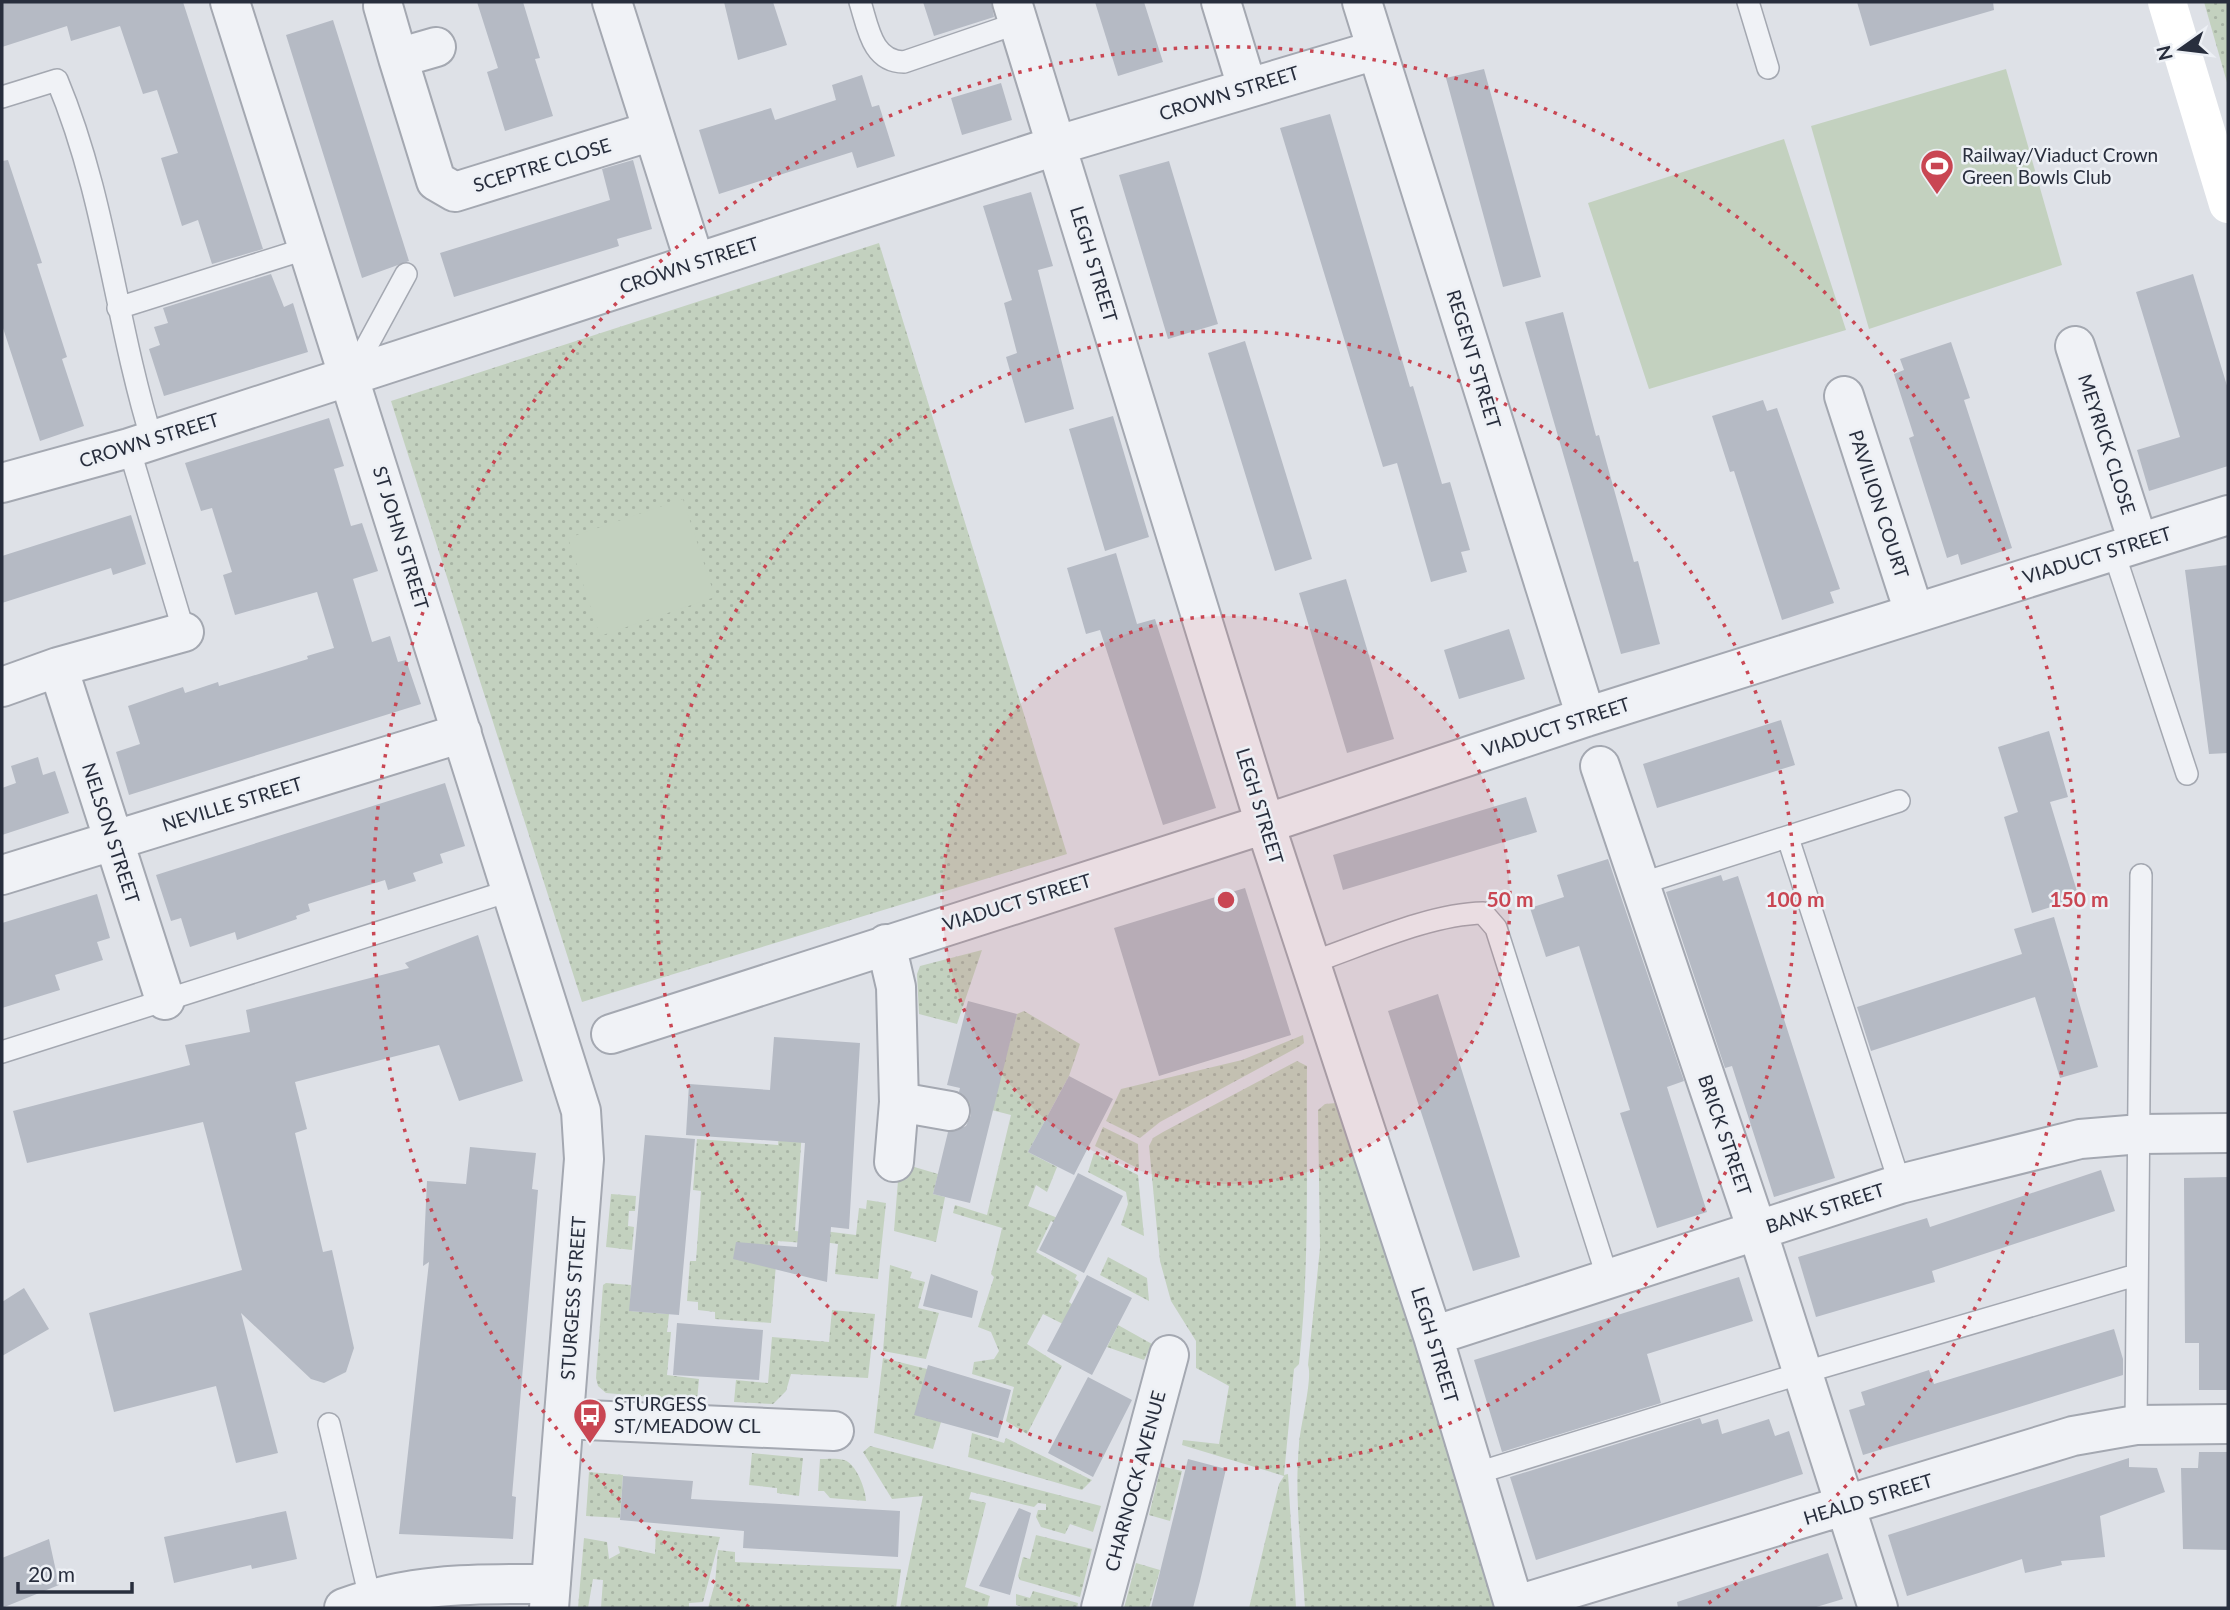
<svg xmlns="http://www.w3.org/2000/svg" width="2230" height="1610" font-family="Lato,sans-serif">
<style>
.grass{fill:url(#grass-dots)}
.green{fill:#c3d1bf}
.building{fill:#b5bac4}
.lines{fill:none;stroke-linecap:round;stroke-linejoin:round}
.lane-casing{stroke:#a4a8b1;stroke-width:24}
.street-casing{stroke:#a4a8b1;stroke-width:42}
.lane{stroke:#f0f2f6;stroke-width:21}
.street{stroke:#f0f2f6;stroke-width:38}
.secondary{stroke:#fff;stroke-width:38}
.ring{fill:none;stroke:#c94653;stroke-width:3.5;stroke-dasharray:3.5 7}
.labels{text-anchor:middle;stroke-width:5;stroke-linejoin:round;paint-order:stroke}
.street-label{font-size:19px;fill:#282e3d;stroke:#edf0f5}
.poi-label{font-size:19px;fill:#282e3d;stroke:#edf0f5;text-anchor:start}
.centre{fill:#c94653;stroke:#edf0f5;stroke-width:3.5}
.ring-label{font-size:21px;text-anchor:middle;font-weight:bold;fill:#c94653;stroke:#edf0f5;stroke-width:5;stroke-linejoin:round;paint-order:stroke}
</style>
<defs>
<pattern id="grass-dots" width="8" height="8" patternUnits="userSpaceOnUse" patternTransform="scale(1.75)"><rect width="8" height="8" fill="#c3d1bf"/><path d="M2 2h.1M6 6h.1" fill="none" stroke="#a8b4a5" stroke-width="1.8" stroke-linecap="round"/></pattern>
</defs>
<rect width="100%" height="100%" fill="#dee1e7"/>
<path class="grass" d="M2204,2h24v84z
M879,243l188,611 -485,148 -191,-601z
M982,950l-25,74 -38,-10 -2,-40 3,-8z
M1024,1011l56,33 -11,32 -41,76 29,15 -10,25 -11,-7 -8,21 37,15 -3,5 -11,-5 -15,31 41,23 -2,4 4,3 -10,20 7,5 -9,19 -24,-12 -16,30 35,22 -35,68 -21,-13 8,-34 -42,-13 2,-12 20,-3 5,-8 -8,-19 -13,-5 16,-50 -3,-3 11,-46 -49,-15 2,-8 32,10 24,-100 -51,-13 1,-13 41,-18 15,-57z
M1303,1035l1,8 -4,3 -140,76 -20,16 -34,-17 15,-32 121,-29z
M1297,1061l10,5c-1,100 3,198 -8,298l-5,5 -10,106 4,-1 8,134h-47l30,-124 5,-8 -102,-31 1,-5 36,4 10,-58 -33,-18v-27l-25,-40 -11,-40 -11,-115 4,-8 10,-6z
M1336,1103l164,505h-195c-3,-53 -11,-109 -6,-163 1,-19 14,-67 9,-80l12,-117 -2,-138 7,-6z
M781,1113l21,18 -7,100 11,1 -1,11 -27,-2 -7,82 -56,-4v-7l-17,-2v-8l-11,-1 3,-40h6l5,-70 -8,-1 4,-51 81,6z
M1103,1127l35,17 1,25 -44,-23z
M1094,1153l44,22 6,61 -23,-11 7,-21 -2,-12 -38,-20z
M911,1166l27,8 -5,20 12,3 -9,45 -42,-11 5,-63z
M611,1194l25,2 -1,15h-6l-1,15 6,1 -2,23 -26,-3z
M867,1200l19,3 -8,76 -43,-5 3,-30 -15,-2 1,-11 32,4 3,-27 7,1z
M1108,1257l39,21 2,23 -49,-26z
M890,1265l22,7 -2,6 15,4 -7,26 21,5 -13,46 -43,-8z
M606,1283l25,2 -1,26 39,3 -2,18h4l-4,43 32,4 -2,22 -91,-8 -8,-7 -2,-8 7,-93z
M832,1310l43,4 -7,64 -77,-4 -5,17 -13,13 -39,-2 2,-22 32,3 4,-46 57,5z
M1118,1325l34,19 -8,16 -37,-13z
M883,1358l44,11 14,53 -8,27 -59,-16z
M972,1433l32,10 2,-5 86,42 -10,10 -114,-33z
M870,1446l231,60 -8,26 -23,-8 -5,10 -24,-7 -5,-10 2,-7h8v-6l-8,-1 -4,4 -63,-15 -2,7 17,4 -21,84 25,9 -3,12h-87l23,-112 -31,3 -29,-47z
M752,1453l51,5 -4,38 -22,-3v-5l-28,-3z
M820,1459c7,0 17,-1 24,1 12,3 22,30 22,41l-36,-3 -6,-7h-6z
M1161,1466l21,5 -12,50 -21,-6z
M589,1472l34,3 -3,43 -34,-2z
M656,1530l64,7 -17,65 -14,1v5h-88l2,-28 -10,-1 -5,29h-10l6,-70 23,4 2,17 11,-6 -2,-7 37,8z
M1036,1535l56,14 -12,48 -60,-17 -2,-4 5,-19 7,2z
M718,1550l17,2v10l166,7 -5,39h-188l7,-25z
M1136,1563l24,7 -11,38h-25z
M1033,1591l45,12 -1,5h-51l-10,-3v-11l14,4z"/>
<path class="green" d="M2006,69l56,196 -193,64 -58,-203z
M1784,139l62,191 -197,59 -61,-186z
M683,499l32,98 -115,39 -32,-98z"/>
<path class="building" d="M2,2h181l80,247 -51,15 -14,-44 -16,6 -21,-68 17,-5 -21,-63 -14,4 -23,-68 -49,15 -4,-15 -65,21z
M477,2h46l17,56 -5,1 18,57 -48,15 -18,-59 11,-4z
M724,2h49l14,43 -49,15z
M923,2h68l3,15 -60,19z
M1095,2h49l19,60 -45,14z
M1857,2h136l1,8 -124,36z
M333,20l76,241 -47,17 -76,-243z
M1484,69l57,208 -38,10 -57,-209z
M862,75l10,32 7,-2 16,51 -38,12 -5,-16 -133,42 -20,-64 72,-22 4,12 61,-20 -4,-15z
M1001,83l11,37 -50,15 -11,-37z
M1330,114l80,273 3,-1 29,98 8,-2 20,68 -9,2 6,20 -36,10 -34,-119 -14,4 -103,-339z
M8,160l34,103 -5,1 30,93 -5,2 22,67 -44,15 -38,-116v-164z
M633,160l19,69 -35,10 2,7 -165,51 -14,-44 170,-53 -8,-31z
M1169,161l49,163 -50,15 -49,-164z
M1031,192l22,74 -15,4 36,139 -49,14 -19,-66 11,-4 -13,-50 8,-3 -29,-94z
M271,274l13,33 9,-4 15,49 -144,44 -15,-47 11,-4 -6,-18 14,-4 -5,-15z
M2193,274l35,115v77l-79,25 -12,-41 43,-13 -44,-145z
M1563,312l33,124 3,-1 35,127 4,-1 22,83 -39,10 -96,-332z
M1245,341l67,218 -37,12 -67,-218z
M1951,342l19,56 -6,2 48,148 -51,17 -3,-11 -11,4 -38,-120 5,-2 -20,-62 10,-4 -4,-11z
M1763,400l4,11 10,-3 63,181 -10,3 4,11 -52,17 -48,-149 -4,1 -18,-56z
M1113,416l36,121 -44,14 -36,-122z
M329,418l15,48 -10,3 17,57 11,-3 16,48 -25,8 19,63 18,-6 8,26 8,-2 15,44 -292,91 -13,-43 24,-8 -12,-38 55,-19 2,6 33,-11 1,4 89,-27 -1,-3 27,-8 -17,-56 -82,23 -12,-40 9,-3 -20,-64 -11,3 -16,-48z
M131,515l15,49 -33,11 -2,-7 -109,35v-47z
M1116,553l21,71 18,-5 61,189 -53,17 -63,-195 -14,4 -19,-66z
M2228,565v188l-19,1 -24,-184z
M1346,579l48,160 -47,14 -48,-160z
M1509,629l16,50 -66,20 -15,-49z
M1781,720l14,45 -138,43 -14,-44z
M2049,731l19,66 -18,5 29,96 -47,15 -28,-96 14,-5 -20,-65z
M38,757l5,18 12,-4 14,42 -67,22v-47l14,-5 -5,-17z
M445,783l20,63 -25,8 3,9 -30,10 3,8 -28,9 -3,-10 -77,24 2,7 -14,5 1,3 -60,21 -2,-8 -45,15 -9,-29 -10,3 -15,-46z
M1526,797l11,35 -194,58 -10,-35z
M1608,859l76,222 -17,6 40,125 -50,16 -37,-115 10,-3 -51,-164 -33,11 -16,-49 34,-11 -7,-22z
M1721,875l2,6 15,-5 97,302 -61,19 -42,-131 -7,2 -59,-176z
M1245,888l46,147 -132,41 -45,-148z
M97,894l13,44 -13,4 6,18 -48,15 5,15 -58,18v-85z
M2054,917l44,150 -38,11 -25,-81 -164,54 -14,-44 165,-53 -8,-25z
M478,935l45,146 -64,20 -20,-56 -144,37 12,47 -12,4 28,119 9,-2 22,98 -8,24 -22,11 -13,-4 -70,-66 37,140 -42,10 -20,-77 -102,26 -25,-99 153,-43 -39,-148 -176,41 -14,-52 177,-46 -5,-20 65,-13 -4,-22 163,-42 -4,-5z
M1438,994l82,263 -47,14 -85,-260z
M968,1001l49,13 -47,189 -37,-9 15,-62 18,-6 5,-11 -1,-12 -11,-11 1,-4 -13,-3z
M774,1037l86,6 -11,186 -18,-2 -4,55 -94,-23 3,-17 61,5 8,-104 -119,-8 3,-51 81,6z
M1069,1076l44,23 -39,76 -46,-23z
M645,1135l50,4 -16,176 -50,-4z
M470,1147l66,6 -4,36 6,1 -26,306 4,1 -3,42 -114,-5 30,-272 -6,4 4,-85 39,3z
M2101,1170l14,41 -183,60 3,11 -119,35 -18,-60 129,-39 3,9z
M1078,1173l45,23 -39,77 -45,-23z
M2228,1177v213h-29v-47h-14l-1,-165z
M931,1274l47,17 -6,27 -49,-12z
M1087,1275l45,23 -40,77 -45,-24z
M1739,1277l14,44 -106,33 14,49 -159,49 -28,-92z
M24,1288l25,41 -47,27v-54z
M677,1323l86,7 -4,50 -86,-5z
M2114,1329l9,30v16l-260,80 -14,-45 16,-5 -4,-13 68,-22 5,14z
M928,1365l83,25 -13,48 -84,-23z
M1088,1377l44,23 -39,77 -45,-24z
M1700,1418l2,6 16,-5 4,15 47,-15 6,17 14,-5 14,43 -267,86 -26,-83z
M2199,1452h29v98l-45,-1 -2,-81h17z
M2129,1458v9l28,1 8,24 -65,24 5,41 -44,4 1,4 -37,8 -3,-14 -115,37 -19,-61z
M1188,1459l38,10 -26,112 -7,27h-42z
M623,1476l70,5 -2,18 209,12 -2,46 -155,-9 1,-17 -124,-11z
M1019,1508l12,5 -21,82 -31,-9z
M286,1511l11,48 -45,10 -1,-4 -77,18 -10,-46z
M49,1539l10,46 -57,23v-50z
M1828,1553l15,46 -30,9h-135l-1,-6z"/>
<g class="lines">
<g class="lane-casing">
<path id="lane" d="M860,2c8,25 12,60 44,60l114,-39
M1748,2l20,66
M2,97l55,-17c49,117 58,240 95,360
M118,308l190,-60
M350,377l56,-103
M129,448l55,184
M2113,550l74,224
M1788,838l112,346
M1640,884l259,-83
M1310,963c53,-18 119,-49 173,-50l13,15 112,351
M2,1052l510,-162
M329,1424l41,174
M2136,1425l5,-550
M1474,1474l328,-101 334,-98"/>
</g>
<g class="street-casing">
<path id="street" d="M230,2l351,1109 3,48 -35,449
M612,2l83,261
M1012,2l253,822 168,512 82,272
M1221,2l26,85
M1362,2l224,715
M383,6l15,52 38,-11
M398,58l38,123 19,11 197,-61
M2075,346l63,196
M1844,396l70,216
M2,483l127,-35 929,-303 318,-95
M58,667l107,333
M2,687l56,-20 126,-35
M1600,766l157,464 121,378
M2,875l460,-142
M886,944l10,43 3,115 51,9
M611,1034l654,-210 321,-107 642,-202
M894,1162l5,-60
M1433,1336l467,-152 180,-45 61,-5 87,-1
M564,1419l270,12
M1514,1606l559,-170 63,-11 92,-1
M344,1608c70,-26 133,-24 207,-24
M1101,1608l68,-253"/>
</g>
<use href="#lane" class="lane"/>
<use href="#street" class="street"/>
<path class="secondary" d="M2167,2l61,202"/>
</g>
<circle cx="1226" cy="900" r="284" fill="#c94653" fill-opacity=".12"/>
<g class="ring">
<circle cx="1226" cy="900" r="284"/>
<circle cx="1226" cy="900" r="569"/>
<path d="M749 1607A853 853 0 1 1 1703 1607"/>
</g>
<defs>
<g id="stadium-pin" transform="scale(1.75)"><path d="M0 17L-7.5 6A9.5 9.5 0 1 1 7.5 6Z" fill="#c94653" stroke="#edf0f5"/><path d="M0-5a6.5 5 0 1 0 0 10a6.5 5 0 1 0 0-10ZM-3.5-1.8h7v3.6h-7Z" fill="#fff"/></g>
<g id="bus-pin" transform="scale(1.75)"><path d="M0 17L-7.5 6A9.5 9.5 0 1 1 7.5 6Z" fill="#c94653" stroke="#edf0f5"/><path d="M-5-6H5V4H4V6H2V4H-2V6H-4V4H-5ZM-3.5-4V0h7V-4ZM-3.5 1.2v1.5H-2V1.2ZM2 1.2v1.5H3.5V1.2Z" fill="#fff"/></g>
</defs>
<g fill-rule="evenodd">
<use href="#stadium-pin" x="1937" y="166"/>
<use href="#bus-pin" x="590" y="1415"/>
</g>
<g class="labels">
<g class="street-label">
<text transform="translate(1229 93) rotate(-17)" y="7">CROWN STREET</text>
<text transform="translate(542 165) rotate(-17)" y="7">SCEPTRE CLOSE</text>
<text transform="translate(1094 264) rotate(73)" y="7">LEGH STREET</text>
<text transform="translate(689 265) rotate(-18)" y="7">CROWN STREET</text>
<text transform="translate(1474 359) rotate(73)" y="7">REGENT STREET</text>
<text transform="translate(149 440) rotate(-17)" y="7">CROWN STREET</text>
<text transform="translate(2107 444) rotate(72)" y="7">MEYRICK CLOSE</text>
<text transform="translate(1879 504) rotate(72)" y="7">PAVILION COURT</text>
<text transform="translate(401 538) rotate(73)" y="7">ST JOHN STREET</text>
<text transform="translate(2097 555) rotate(-17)" y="7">VIADUCT STREET</text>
<text transform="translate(1556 727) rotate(-18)" y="7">VIADUCT STREET</text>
<text transform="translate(232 804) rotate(-17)" y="7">NEVILLE STREET</text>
<text transform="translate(1260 806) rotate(73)" y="7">LEGH STREET</text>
<text transform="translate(111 833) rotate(72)" y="7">NELSON STREET</text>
<text transform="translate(1017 902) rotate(-17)" y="7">VIADUCT STREET</text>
<text transform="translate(1725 1135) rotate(71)" y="7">BRICK STREET</text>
<text transform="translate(1825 1208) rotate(-18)" y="7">BANK STREET</text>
<text transform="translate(573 1298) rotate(-86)" y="7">STURGESS STREET</text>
<text transform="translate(1435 1345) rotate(73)" y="7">LEGH STREET</text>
<text transform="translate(1135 1481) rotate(-75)" y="7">CHARNOCK AVENUE</text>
<text transform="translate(1868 1499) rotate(-17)" y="7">HEALD STREET</text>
</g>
<g class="poi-label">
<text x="1962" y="162">Railway/Viaduct Crown<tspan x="1962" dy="22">Green Bowls Club</tspan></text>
<text x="614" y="1411">STURGESS<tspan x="614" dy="22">ST/MEADOW CL</tspan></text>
</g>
</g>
<circle cx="1226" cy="900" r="10" class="centre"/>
<g class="ring-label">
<text x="1510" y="907">50 m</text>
<text x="1795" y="907">100 m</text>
<text x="2079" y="907">150 m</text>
</g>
<rect width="2230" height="1610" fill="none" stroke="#282e3d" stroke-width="7"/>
<g transform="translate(2181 49) rotate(256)" stroke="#edf0f5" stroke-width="5" paint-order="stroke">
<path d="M0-5L12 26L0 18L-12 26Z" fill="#282e3d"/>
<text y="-10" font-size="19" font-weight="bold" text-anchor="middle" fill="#282e3d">N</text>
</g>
<path d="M18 1582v10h114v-10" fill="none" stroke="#282e3d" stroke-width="3.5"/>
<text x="28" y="1582" font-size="21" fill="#282e3d" stroke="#edf0f5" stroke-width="5" paint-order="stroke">20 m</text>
</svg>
